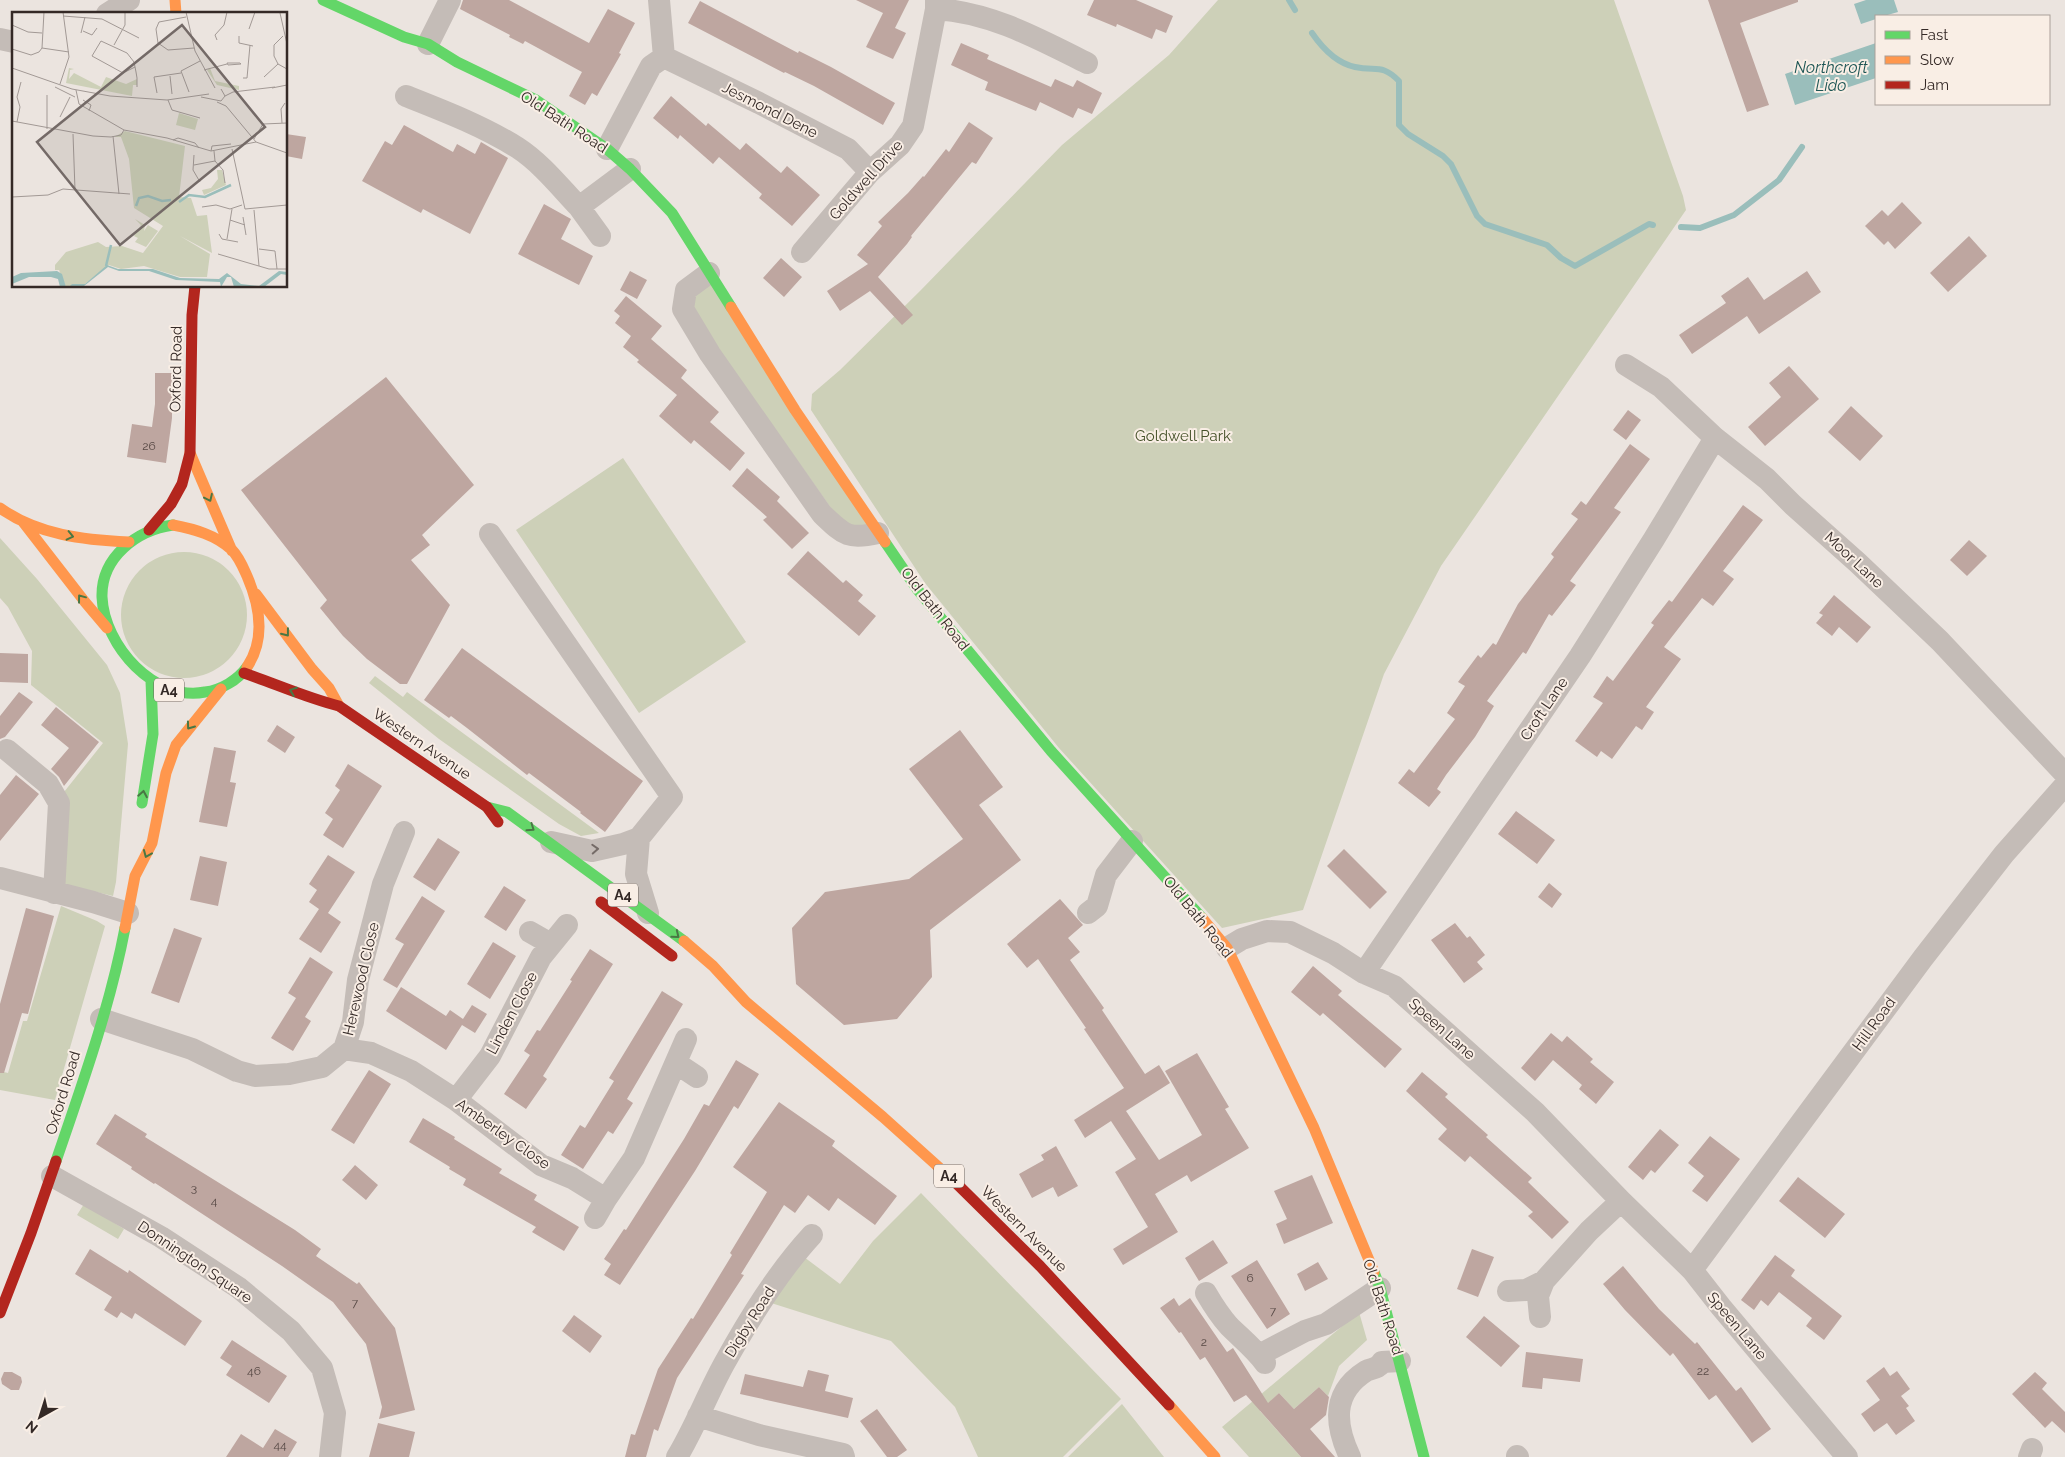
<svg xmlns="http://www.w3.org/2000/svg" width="2065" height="1457" font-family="Raleway,sans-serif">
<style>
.green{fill:#cdd0b8}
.water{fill:#9abebb}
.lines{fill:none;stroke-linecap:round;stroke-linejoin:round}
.stream{stroke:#9abebb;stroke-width:6}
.building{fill:#bea6a0}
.street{stroke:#c4bcb7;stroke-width:22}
.fast{stroke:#63d668;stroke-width:11}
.slow{stroke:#ff974d;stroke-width:11}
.jam{stroke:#b3261e;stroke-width:11}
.oneway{stroke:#497744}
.oneway2{stroke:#756b67}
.labels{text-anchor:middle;stroke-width:4;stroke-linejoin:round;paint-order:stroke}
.number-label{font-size:12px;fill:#564844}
.shield{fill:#f9eee5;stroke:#6f645f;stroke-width:1}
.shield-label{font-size:14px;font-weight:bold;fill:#342926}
.street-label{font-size:15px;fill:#342926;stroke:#f9eee5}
.park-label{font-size:15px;fill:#46522a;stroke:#f9eee5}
.water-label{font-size:16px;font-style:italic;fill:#1d5554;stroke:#f9eee5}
.inset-river{fill:none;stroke:#9abebb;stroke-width:2.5}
.inset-road{fill:none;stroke:#a29995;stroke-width:1}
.view{fill:#746a67;fill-opacity:0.15;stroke:#746a67;stroke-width:2.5}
.inset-edge{fill:none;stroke:#342926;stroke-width:2.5}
</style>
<rect width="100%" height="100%" fill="#ebe4df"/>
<path class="green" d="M1218,0h396l69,196 3,14 -245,356 -57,108 -81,236 -81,18 -163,-180 -134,-165 -114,-173 1,-16 28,-24 81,-80 141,-145 107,-90z
M708,274l169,258 -27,3 -166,-235z
M623,458l123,184 -107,71 -123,-183z
M0,538l37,41 70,86 13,28 8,51 -12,138 -3,14 -17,-4 -38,-1 6,-99 39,-49 -72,-58 1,-34 -24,-44 -8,-9z
M121 615a63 63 0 1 1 126 0a63 63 0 1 1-126 0Z
M375,676l28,21 4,-5 192,141 -18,3 -22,-12 -120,-85 -70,-56z
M61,906l36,15 8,5 -50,174 -55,-10v-19l8,2 15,-52h4z
M921,1193l200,206 -58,58h-85l-23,-50 -64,-66 -123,-39 32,-48 40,30 33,-43z
M84,1204l40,25 -6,10 -41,-24z
M1359,1312l8,28 -28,26 -11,30 -9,-9 -25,22 -15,-16 -19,18 41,46h-52l-27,-30z
M1122,1404l42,53h-96z"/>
<path class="water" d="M1866,0h28l4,12 -14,4h-8v3l-15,5 -7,-20z
M1876,43v35l-81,27 -10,-31z"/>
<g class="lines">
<path class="stream" d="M1289,0l6,10
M1312,33c11,16 24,30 43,34 21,5 26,-4 44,14v44l9,9 35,22 8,8 26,52 8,8 62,21 14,13 14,8 74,-42 4,1
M1681,227l19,1 34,-13 45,-35 23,-33"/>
</g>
<path class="building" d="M463,0h46l80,43 19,-34 27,14 -16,30 2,1 -24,42 -5,-3 -7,12 -16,-9 13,-24 -57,-31 -2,3 -14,-7 1,-2 -50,-26z
M856,0h53l-14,28 11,5 -13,26 -27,-12 17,-34z
M1094,0h42l37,16 -7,17 -10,-4 -4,10 -35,-15 -1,3 -29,-12z
M1708,0h90v2l-58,21 29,82 -22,7z
M700,1l98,52 1,-2 32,16 64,36 -12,22 -69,-39 -29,-14 -1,1 -96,-50z
M961,43l28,12 -2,4 64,28 4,-8 18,8 4,-7 25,13 -10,21 -14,-6 -5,10 -33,-16 -4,9 -51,-21 3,-8 -37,-17z
M671,96l35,30 2,-3 32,27 6,-7 35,30 6,-7 33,29 -28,31 -33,-28 3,-4 -43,-37 -6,7 -33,-29 -2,4 -25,-21z
M969,122l24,16 -17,26 -4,-2 -61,74 1,1 -5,7 -29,33 35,38 -11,10 -32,-34 -30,20 -13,-20 41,-27 -11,-9 25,-29 -4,-4 30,-29 15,-17 1,1 22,-28 3,3z
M404,125l49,27 4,-8 18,10 6,-12 27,16 -38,76 -47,-25 -2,4 -59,-32 23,-40 7,4z
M286,134l20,3 -4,22 -16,-3z
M1902,202l20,21 -27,26 -7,-8 -4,4 -19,-19 17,-16 6,6z
M544,204l27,15 -10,20 32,17 -14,29 -61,-31z
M1969,236l18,20 -39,36 -18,-19z
M781,258l21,19 -18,20 -21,-19z
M630,271l17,9 -10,19 -17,-9z
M1807,271l14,21 -62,42 -12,-18 -55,38 -13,-19 47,-32 -5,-7 27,-19 16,23z
M626,296l36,30 -11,13 36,31 -6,8 38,34 -9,10 35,31 -15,18 -36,-31 -3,4 -32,-28 18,-21 -40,-33 2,-2 -16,-13 8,-11 -16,-13 5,-7 -6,-5z
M1789,366l30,33 -54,47 -17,-19 33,-30 -12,-14z
M155,373h17v45l-6,45 -39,-6 5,-33 20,3 3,-23z
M386,377l88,108 -52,50 8,10 -19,15 39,45 -43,79h-7l-33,-25 -24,-23 -23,-28 7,-8 -86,-110z
M1851,406l32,30 -23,25 -32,-29z
M1628,410l13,10 -15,20 -13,-10z
M1630,444l20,15 -36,49 7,4 -51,69 6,4 -24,31 -3,-2 -23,40 -3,-2 -36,49 7,5 -19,31 -29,38 -9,14 4,3 -12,15 -31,-24 11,-14 5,4 41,-54 -8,-6 18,-27 -7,-4 20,-27 3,3 12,-15 3,2 22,-41 36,-47 -3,-3 27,-35 -7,-5 10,-13 5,4z
M747,468l33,29 -3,4 32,32 -17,16 -29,-29 4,-3 -35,-31z
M1743,505l20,15 -40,51 11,8 -21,27 -11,-8 -38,49 17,12 -35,48 8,5 -12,18 -6,-4 -24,33 -11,-8 -4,6 -22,-16 28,-38 -10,-6 14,-21 6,5 41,-56 -3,-2 18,-23 3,2z
M1969,540l18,16 -20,20 -17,-16z
M808,551l35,32 3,-3 17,15 -5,6 18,15 -17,20 -72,-62z
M1834,595l37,32 -14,16 -18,-16 -7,9 -16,-13 7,-8 -4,-2z
M462,648l181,133 -38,51 -25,-19 1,-1 -52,-39 -2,2 -60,-47 -16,-12 -2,2 -25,-18z
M0,653l28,1v29l-28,-1z
M19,692l14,10 -28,35 -5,2v-23z
M56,707l43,35 -35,44 -5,-9 -8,-8 18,-21 -28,-23z
M277,725l18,12 -10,16 -18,-12z
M960,730l43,57 -24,18 42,55 -91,70 2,47 -35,42 -53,6 -48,-41 -4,-56 33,-36 84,-13 54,-40 -54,-70z
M214,747l22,4 -6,31 6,1 -9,44 -28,-5z
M348,764l34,22 -39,62 -20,-13 10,-16 -8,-6 15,-23 -5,-4z
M16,775l23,19 -39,47v-46z
M1516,811l39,29 -18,24 -39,-30z
M438,838l22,14 -25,39 -22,-14z
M1344,849l43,43 -17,17 -43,-43z
M328,855l27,17 -27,41 13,9 -20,31 -22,-14 20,-30 -10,-7 8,-12 -8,-6z
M200,856l27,6 -9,44 -28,-6z
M1549,883l13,11 -10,14 -14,-11z
M504,886l22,14 -20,31 -22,-14z
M422,896l23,15 -48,77 -14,-8 21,-36 -9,-5z
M1060,899l23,26 -15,13 12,14 -10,8 34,48 -2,2 43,64 14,-9 11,18 -44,28 33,49 43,-25 -37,-64 32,-18 32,54 -4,2 24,39 -58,34 -4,-7 -32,19 23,38 -55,33 -10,-16 35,-22 -33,-55 21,-13 -25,-38 -26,17 -11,-18 50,-32 -40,-59 2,-1 -48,-69 -11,9 -20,-24z
M26,908l28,8 -26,98 -6,-1 -18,60h-4v-69z
M1455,923l12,15 3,-2 15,19 -8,7 6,7 -19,14 -33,-43z
M174,928l28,10 -23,65 -28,-10z
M493,942l23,14 -26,43 -23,-15z
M590,949l23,15 -70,112 4,3 -21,30 -22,-15 26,-39 -6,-4 13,-21 3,1 32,-50 -2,-1z
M310,957l23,15 -28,45 6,4 -18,30 -22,-13 25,-40 -8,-5z
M1313,966l29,25 -4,4 64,54 -17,19 -62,-55 -3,3 -29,-24z
M401,987l45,29 4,-6 13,9 9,-14 15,9 -12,19 -13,-8 -16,25 -60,-39z
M662,991l21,13 -56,95 6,4 -20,31 -5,-3 -25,38 -22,-14 19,-30 5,3 29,-47 -5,-3z
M1551,1033l11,9 5,-6 26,23 -3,3 24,20 -18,22 -17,-15 3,-4 -29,-25 -18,21 -14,-13z
M736,1060l23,14 -21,35 -4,-3 -39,65 -75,114 -16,-10 7,-11 -7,-5 20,-30 2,1 58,-91 20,-35 5,2z
M369,1070l22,14 -37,60 -23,-14z
M1422,1072l26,22 -3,3 43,38 -2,2 46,41 -4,4 41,40 -17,17 -24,-23 5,-4 -63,-56 -5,6 -27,-23 9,-10 -41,-38z
M779,1102l56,39 -3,5 65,50 -22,29 -37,-27 -9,13 -21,-16 -13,18 -11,-8 -43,69 3,1 -67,103 -19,53 -4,-2 -8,28h-21l6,-23 4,1 23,-66 33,-51 2,1 39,-64 -2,-2 37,-61 -34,-25z
M115,1114l32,20 -2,3 150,93 26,19 -5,7 41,28 2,-2 36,46 20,82 -36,9 3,-12 -16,-63 -33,-42 -51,-36 -127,-83 -1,1 -23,-15 1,-2 -36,-23z
M423,1118l32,19 -1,2 48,30 -3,4 38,22 -3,5 45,27 -15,24 -32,-19 4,-5 -73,-42 3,-6 -17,-10 1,-2 -41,-25z
M1660,1129l19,16 -24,28 -4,-3 -8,10 -15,-13z
M1710,1136l30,23 -33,43 -15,-11 12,-15 -16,-13z
M1056,1146l22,40 -20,11 -5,-10 -21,11 -13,-24 25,-14 -3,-5z
M355,1165l23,20 -12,15 -24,-20z
M1312,1175l21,48 -49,21 -8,-20 11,-5 -13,-28z
M1798,1177l47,37 -20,24 -46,-37z
M1213,1240l15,23 -29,18 -14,-23z
M90,1249l38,24 1,-3 73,51 -17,25 -50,-33 -3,6 -11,-7 -4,6 -13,-8 8,-13 -37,-23z
M1472,1249l22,8 -16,40 -21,-8z
M1775,1255l20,15 -4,6 51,40 -18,24 -18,-14 6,-8 -33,-26 -11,14 -7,-6 -7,10 -13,-10z
M1257,1260l33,54 -23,15 -36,-53z
M1318,1262l10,17 -23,12 -8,-17z
M1623,1266l36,43 36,35 2,-2 39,49 5,-4 30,42 -19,14 -36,-48 -7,5 -36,-47 -3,3 -45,-46 -22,-26z
M1174,1298l5,8 11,-8 37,54 6,-4 35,55 11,-10 15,16 25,-22 10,10 -3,18 -16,14 25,28h-34l-55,-62 -12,7 -29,-45 -5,3 -19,-28 -2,1 -19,-25z
M574,1315l28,21 -12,17 -28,-22z
M1484,1316l36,30 -19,21 -35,-30z
M232,1340l55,36 -18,27 -43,-28 6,-9 -12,-8z
M1526,1352l57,7 -3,23 -37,-4 -1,11 -20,-2z
M1884,1367l6,9 7,-5 13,18 -9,7 8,10 -3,2 9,13 -19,14 -9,-12 -13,9 -13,-18 19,-14 -14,-19z
M808,1370l21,5 -4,16 28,7 -5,20 -108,-24 5,-20 58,13z
M4,1372h8l9,5 1,5 -3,8h-8l-9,-6 -1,-5z
M2035,1372l12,11 -5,6 23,23v21l-13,-12 -7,7 -33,-34z
M877,1409l30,41 -10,7h-10l-27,-36z
M378,1423l37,9 -6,25h-40z
M275,1429l22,13 -9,15h-62l15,-23 22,14z"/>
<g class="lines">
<path class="street" d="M936,9c54,3 103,30 151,54
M107,14l22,-14
M0,39l14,3
M428,44l22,-44
M664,57l95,46 89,46 22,23
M406,96c38,15 77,30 112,52 23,15 42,39 61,59l51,-38
M607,149l44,-83 13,-9 -5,-57
M579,207l21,29
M802,252l68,-80 30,-27 13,-19 23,-117v-9
M709,273l-23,17 -3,19 27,45 112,160c22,21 26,26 56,19
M1626,365l35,22 54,51 52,41 26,26 65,58 82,78 125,133
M490,534l182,263 -33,41 -16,6 -31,7 -41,-9
M7,750l41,34 11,19 -5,90
M639,838l-3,36 12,39
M0,878l93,24 35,11
M1088,913l9,-7 9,-31 26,-34
M530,932l21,12
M1227,948l15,-9 25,-8 23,1 43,21 31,20 30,13 141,126 86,89 71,69 29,37 126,150
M1364,973l216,-317 74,-117 61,-101
M101,1019l91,30 45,22 18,5 34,-2 33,-7 22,-18 9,-27 5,-42 25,-96 21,-52
M344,1049l27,4 40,18 45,29 85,65 31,13 34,21 28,-41 52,-119
M676,1063l21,14
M456,1100l34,-44 51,-99 26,-32
M52,1176l109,61 78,51 52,43 31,37 13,45 -5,44
M595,1218l11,-19
M1692,1270l231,-312 81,-104 61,-69
M1508,1291l18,-1 18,-9 45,-50 32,-30
M1206,1293c7,12 14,23 23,33 12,12 26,23 36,37
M1540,1317l-2,-21 6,-15
M1259,1355l46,-24 21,-7 54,-36
M698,1416l61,19 84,19 1,3
M1517,1456l1,1
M677,1457c18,-30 30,-62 47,-93 25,-45 53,-91 88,-129
M1350,1457c-15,-32 -19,-64 16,-86 6,-3 12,-2 16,-9l18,-1
M2029,1457l3,-8"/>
<path class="fast" d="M323,0l81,37 24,7 29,18 79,38 71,49 23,20 42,44 59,94
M173,525c-36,5 -72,32 -71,72 2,49 53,105 103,95 16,-2 33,-12 42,-25
M885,542l32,47 134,162 151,167
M142,803l11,-69 -2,-53
M487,807l20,5 177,129
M56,1161c26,-76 54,-154 69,-233
M1374,1272l6,16 44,169"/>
<path class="slow" d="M175,0l1,14
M731,307l64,103 90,132
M190,453l42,98
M0,508c38,27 84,32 129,34
M23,522l62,80 22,26
M173,525c21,4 43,10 59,25 7,7 11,17 15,26 13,30 19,63 0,91
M256,594l56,75 17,19 10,18
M1202,918l25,30 87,180 60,144
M125,928l10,-52 17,-33 14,-70 10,-28 45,-56
M684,941l29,25 33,36 137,115 70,63
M1169,1405l46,52"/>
<path class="jam" d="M149,530l22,-26 11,-20 8,-31 2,-138 3,-29
M244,673c32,11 63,25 95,33l148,101 11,15
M601,902l71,54
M953,1180l87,86 129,139
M0,1313l31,-80 25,-72"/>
</g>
<defs><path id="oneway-chevron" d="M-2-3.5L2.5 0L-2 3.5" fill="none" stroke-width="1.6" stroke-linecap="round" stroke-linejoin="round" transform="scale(1.25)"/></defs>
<g class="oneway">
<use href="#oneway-chevron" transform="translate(209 498) rotate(65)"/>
<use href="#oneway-chevron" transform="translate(70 536) rotate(13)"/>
<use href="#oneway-chevron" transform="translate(81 598) rotate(-127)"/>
<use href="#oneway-chevron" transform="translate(286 633) rotate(52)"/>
<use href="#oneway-chevron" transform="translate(293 691) rotate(-159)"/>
<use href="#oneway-chevron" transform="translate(190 726) rotate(126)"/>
<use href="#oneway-chevron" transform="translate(143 794) rotate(-80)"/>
<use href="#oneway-chevron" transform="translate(531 828) rotate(35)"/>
<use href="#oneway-chevron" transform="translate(147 854) rotate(113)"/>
<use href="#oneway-chevron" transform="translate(676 935) rotate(39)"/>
</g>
<use class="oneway2" href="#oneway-chevron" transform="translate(595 849) rotate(-3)"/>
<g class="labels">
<g class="number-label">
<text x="149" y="450">26</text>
<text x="194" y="1192">3</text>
<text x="214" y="1205">4</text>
<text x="1250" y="1282">6</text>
<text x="355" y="1307">7</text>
<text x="1273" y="1315">7</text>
<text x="1204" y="1346">2</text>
<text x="254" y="1375">46</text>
<text x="1703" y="1375">22</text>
<text x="280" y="1449">44</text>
</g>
<g class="shield">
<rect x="154" y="678.5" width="30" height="23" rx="4"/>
<rect x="608" y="883.5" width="30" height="23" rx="4"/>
<rect x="934" y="1164.5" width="30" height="23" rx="4"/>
</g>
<g class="shield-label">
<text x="169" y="695">A4</text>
<text x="623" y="900">A4</text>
<text x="949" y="1181">A4</text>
</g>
<g class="street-label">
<text transform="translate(770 110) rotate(27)" y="5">Jesmond Dene</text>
<text transform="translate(564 122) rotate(33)" y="5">Old Bath Road</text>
<text transform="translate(866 180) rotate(-48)" y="5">Goldwell Drive</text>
<text transform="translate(176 369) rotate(-89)" y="5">Oxford Road</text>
<text transform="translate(1854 560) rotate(43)" y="5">Moor Lane</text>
<text transform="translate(935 609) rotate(52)" y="5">Old Bath Road</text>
<text transform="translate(1544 709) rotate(-56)" y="5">Croft Lane</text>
<text transform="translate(422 744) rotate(34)" y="5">Western Avenue</text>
<text transform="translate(1198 917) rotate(51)" y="5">Old Bath Road</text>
<text transform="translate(361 979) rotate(-77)" y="5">Herewood Close</text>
<text transform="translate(512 1013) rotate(-62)" y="5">Linden Close</text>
<text transform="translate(1874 1024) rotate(-54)" y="5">Hill Road</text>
<text transform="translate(1442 1029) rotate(42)" y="5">Speen Lane</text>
<text transform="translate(63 1093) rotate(-73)" y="5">Oxford Road</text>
<text transform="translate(503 1134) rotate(35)" y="5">Amberley Close</text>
<text transform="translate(1024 1229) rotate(45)" y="5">Western Avenue</text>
<text transform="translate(195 1262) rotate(34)" y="5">Donnington Square</text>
<text transform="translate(1383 1307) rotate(72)" y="5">Old Bath Road</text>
<text transform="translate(750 1322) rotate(-58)" y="5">Digby Road</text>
<text transform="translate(1737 1326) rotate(50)" y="5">Speen Lane</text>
</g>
<g class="park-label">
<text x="1183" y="441">Goldwell Park</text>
</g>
<g class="water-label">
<text x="1831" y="73">Northcroft<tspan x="1831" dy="18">Lido</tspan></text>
</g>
</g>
<g transform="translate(12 12)">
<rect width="275" height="275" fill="#ebe4df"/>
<path d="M57,56l5,1 -4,1 -1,9 5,-6 27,14 5,-10 20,7 11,-5v6h-4l-1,11 -66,-13zM198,56l5,13 24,5v4l-22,-5 -10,-15zM167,101l19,6 -3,11 -19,-5zM113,119l60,15 -6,51 12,1 6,18 10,-1 5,38 -32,-17 30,18 -3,23h-27l-36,-11 -23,3 -12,-4 -24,19 -19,3 -7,-17h-4v-5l11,-13 32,-10 8,5 16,-1 21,7 20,-27 -29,-18 -5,-49 -8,-22h-7zM205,158h5l4,15 -22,10 -2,-5 9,-2 7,-9zM123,207l10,6 -1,6 4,-6 10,6 -12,16 -11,-5 3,-4 -4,-2 7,-11z" fill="#cdd0b8"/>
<path d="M95,253l11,4h35l27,9 39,1 8,-6 14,11 18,2 20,-15 8,1v3l-6,-1 -17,13h-30l-3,-10h-4l-6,10 -1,-5 -44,-2 -27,-9h-30l-11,-4 -24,19 -15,1 3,-3h13zM45,259l5,3 4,13h-6l-2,-8 -7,-2h-22l-17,7v-7l9,-4z" fill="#9abebb"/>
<path class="inset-river" d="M167,190l10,-7 16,2 26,-12M124,194l3,-8 9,-2 14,5 9,-1M94,254l5,-21"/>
<path class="inset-road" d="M174,0l9,39 20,37M254,0h21M268,1l7,31M51,4l39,3 37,19M174,5l-27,5 -3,7 2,14 10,7 26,-2M0,13l16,7 14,1M237,17l6,-17M71,19l9,4 5,-7M69,21l4,-16M227,24v7l14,3M271,24l-9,9v11l4,8 9,5M205,28l-2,-5 9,-10 3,-13M102,33l11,-20v-13M30,36l27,4M0,37l19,6 8,-3 3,-4 2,-36M215,51h13l1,1 -13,1zM123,55l-12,6 -31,-17 9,-15 26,12 7,9 2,10 1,6v9M0,56l60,21 38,7 57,4 42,-6M192,58l23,-6M158,64l2,18M252,65l14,-13M231,66h4l3,-33M48,72l9,-27 -6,-45M43,75l20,10M260,76l15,-3M64,78l3,14 45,26 43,8 44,13 45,-9M177,80l-8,-21 19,-10M145,81l-3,-16 27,-4M35,83v34M213,84l8,-4 42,-5M189,85l20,4 4,-5 -4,-7M71,88l8,5 -2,6M156,88l4,10 28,8M205,90l9,4 30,36M48,105l10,-20M0,109l81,15 18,1 10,-2 3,-5M5,110l3,-15 -3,-10 4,-15M270,111l-1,-14 4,-6M61,122l2,56M101,124l6,58M242,127l9,-15 24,-1M161,128l5,-2 17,5 4,5M244,130l31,11M220,137l13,60 42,-4M199,139l1,-5 19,-2M202,139l1,10 8,9 2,13M182,143l-1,15 7,12M182,153l21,-4M0,185l36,-2 15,-6 67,5M190,195l14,-2 14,4 12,-4M242,198l5,56M231,205l3,18M218,208l15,5M207,222l3,5 16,3M215,227l5,-30M247,237l16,2 2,18M206,242l51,15h18"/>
<path class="view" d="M170,13l83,102 -145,118 -83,-103z"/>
<rect width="275" height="275" class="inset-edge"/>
</g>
<rect x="1875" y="15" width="175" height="90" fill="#f9eee5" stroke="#aa9f99"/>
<rect x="1885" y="31" width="25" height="8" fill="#63d668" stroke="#aa9f99"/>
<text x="1920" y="40" font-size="15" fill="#342926">Fast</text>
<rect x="1885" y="56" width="25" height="8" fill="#ff974d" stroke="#aa9f99"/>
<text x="1920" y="65" font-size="15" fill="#342926">Slow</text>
<rect x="1885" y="81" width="25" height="8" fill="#b3261e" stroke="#aa9f99"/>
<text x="1920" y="90" font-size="15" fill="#342926">Jam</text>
<g transform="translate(40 1417) rotate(219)" stroke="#f9eee5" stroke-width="4" paint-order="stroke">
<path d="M0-4L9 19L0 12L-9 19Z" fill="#342926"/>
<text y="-8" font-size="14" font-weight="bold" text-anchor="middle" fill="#342926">N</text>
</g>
</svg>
